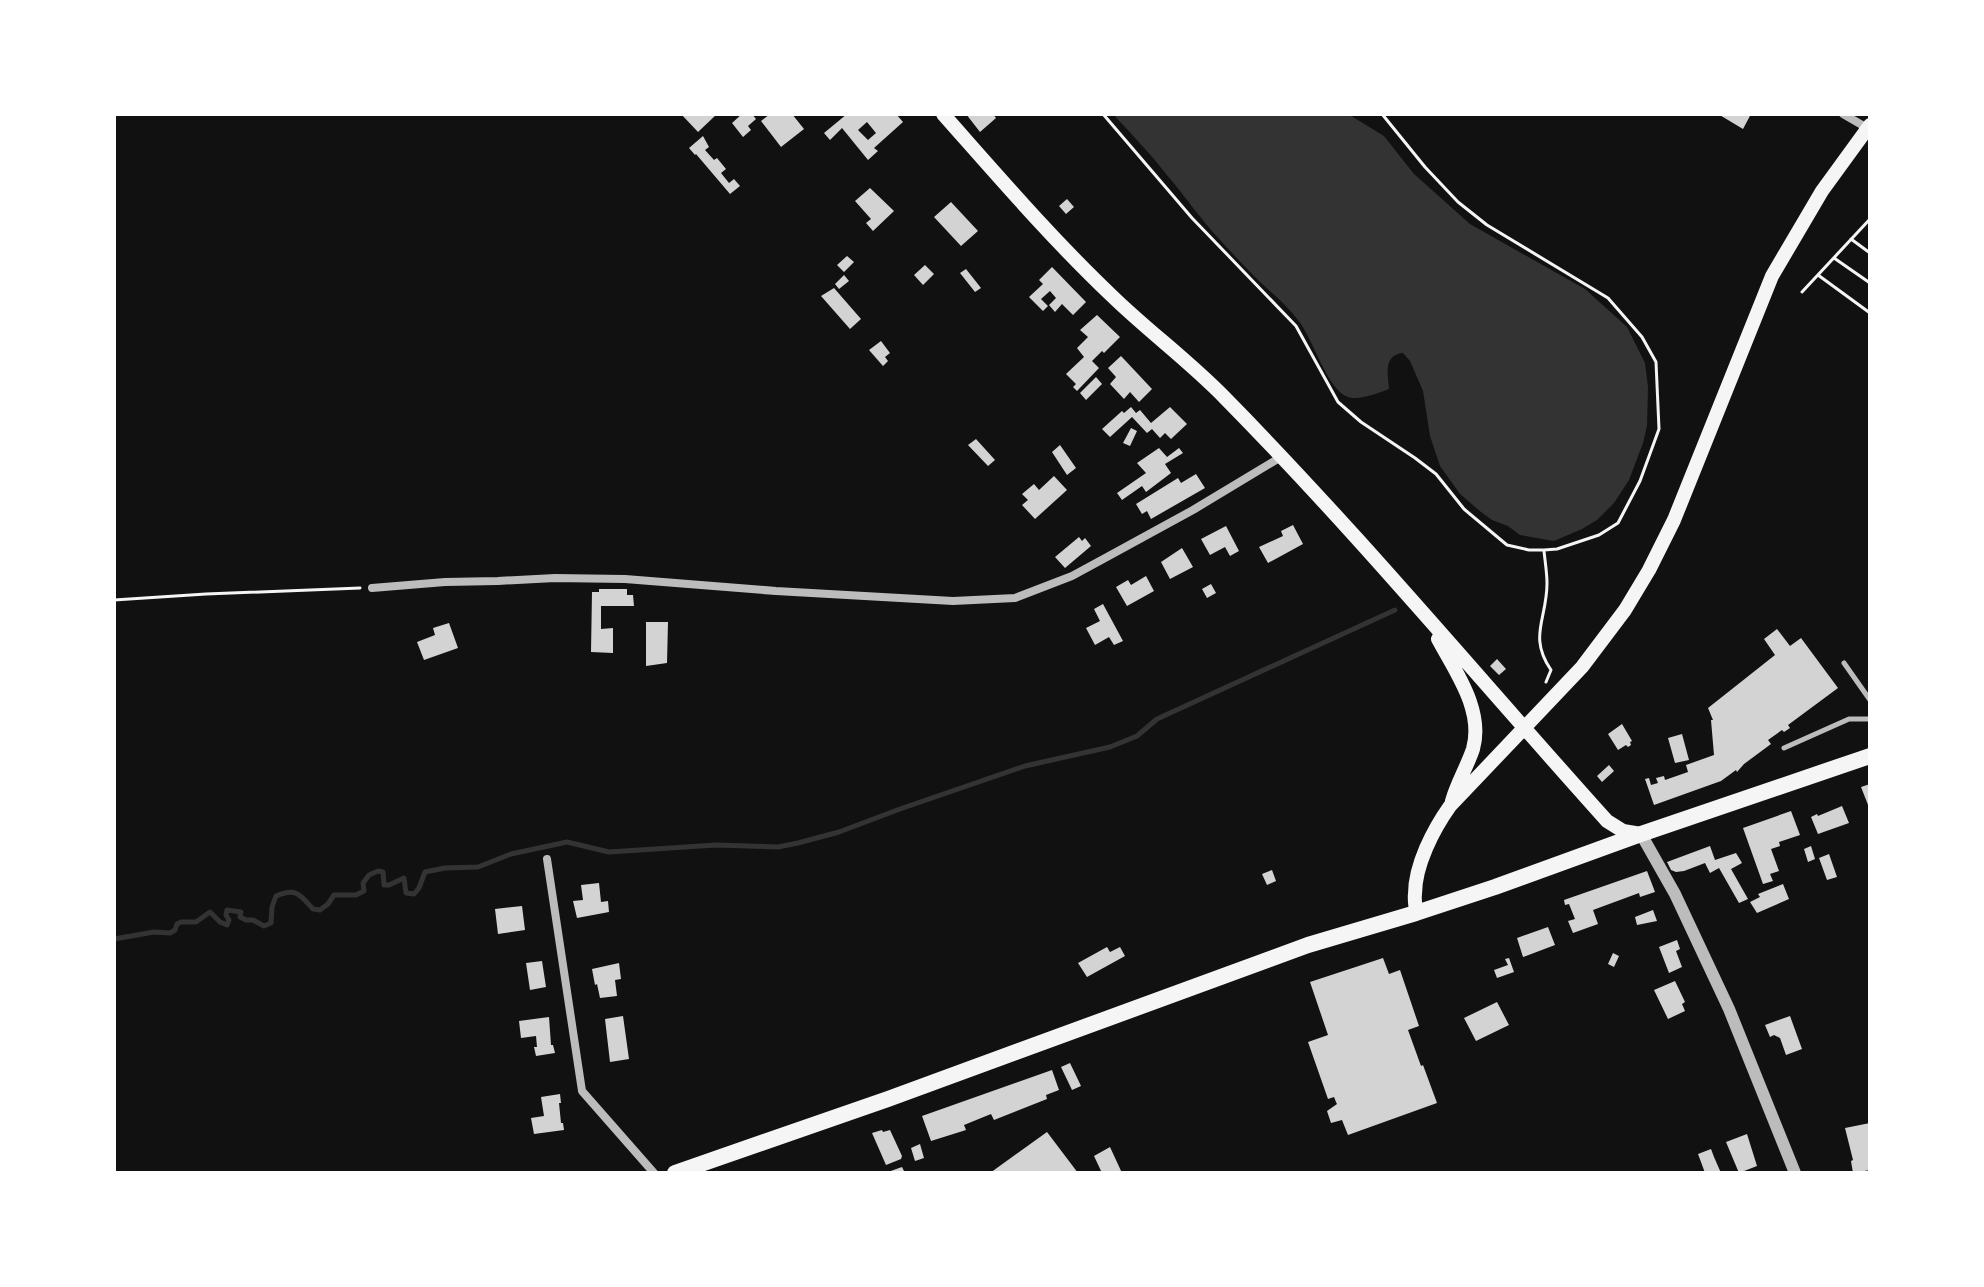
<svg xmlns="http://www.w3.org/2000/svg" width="1984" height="1287" font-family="'Fira Sans Condensed',sans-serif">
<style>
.water{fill:#333}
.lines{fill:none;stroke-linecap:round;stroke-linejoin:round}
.stream{stroke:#333;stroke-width:5}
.building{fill:#d3d3d3;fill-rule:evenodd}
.path{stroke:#f5f5f5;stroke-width:3}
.service{stroke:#bcbcbc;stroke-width:5}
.minor{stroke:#bcbcbc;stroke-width:8}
.tertiary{stroke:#bcbcbc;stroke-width:12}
.secondary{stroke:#f5f5f5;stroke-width:14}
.primary{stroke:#f5f5f5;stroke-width:16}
</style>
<rect width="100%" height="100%" fill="#111"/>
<path class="water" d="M1113,114h235l36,22 30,38 56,50 115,65 42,38 18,36 3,24 -1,39 -4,17 -14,37 -15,23 -17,17 -15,9 -28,12 -34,-6 -12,-9 -16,-6 -11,-8 -21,-18 -20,-28 -10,-30 -7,-45 -13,-30 -7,-8c-20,2 -15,22 -14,36 -10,4 -31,12 -41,8 -21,-7 -35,-59 -50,-77 -12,-16 -29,-29 -43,-43 -12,-12 -23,-24 -34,-36 -20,-21 -36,-45 -55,-67 -16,-21 -35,-40 -53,-60z"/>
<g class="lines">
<path class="stream" d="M114,939l40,-7 16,1 5,-3 2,-6 4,-2h15l14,-10 10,10 7,3 2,-5 -3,-5 1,-5 14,2 -1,5 6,3h7l11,6 7,-3 1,-16 4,-11c21,-9 24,-1 37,13l7,1 8,-6 6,-9h22l8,-4 -1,-8 6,-8 9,-4 5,1 1,13h5l15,-7 2,15 8,1 5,-6 6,-16 20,-4 33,-1 33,-13 56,-12 42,10 107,-7 62,2 20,-4 41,-11 61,-23 125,-43 85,-19 27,-11 20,-17 238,-109"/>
</g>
<path class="building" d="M681,114h36l-19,18z
M742,114h10l4,5 -8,7 3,4 -8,7 -11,-14z
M770,114h22l12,15 -23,18 -20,-26z
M847,114h49l7,8 -29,26 4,3 -10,9 -26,-32 -12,12 -6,-7zM867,122l9,11 -8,7 -10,-10z
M966,114h27l3,4 -16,14z
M1718,114h33l-8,15z
M703,136l6,11 -4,3 9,10 3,-2 9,11 -5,4 8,10 5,-4 6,7 -10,8 -34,-40 -1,1 -6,-7z
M870,188l24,23 -21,20 -7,-8 5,-4 -16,-18z
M1067,199l7,8 -8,7 -7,-8z
M951,202l27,29 -17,15 -27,-29z
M847,256l7,6 -10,10 -7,-7z
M925,265l9,9 -11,11 -9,-10z
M1052,267l34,35 -13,13 -11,-11 -7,8 -6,-7 7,-7 -6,-7 -9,8 7,7 -5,5 -14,-14 14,-13 -4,-4z
M966,269l15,19 -6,4 -15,-19z
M844,275l5,6 -10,8 -4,-5z
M834,288l27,31 -11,10 -29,-33z
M1097,315l23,22 -16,16 -2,-2 -10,10 7,7 -22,23 -4,-4 3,-3 -10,-10 18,-17 -7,-9 11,-11 -8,-7z
M881,341l9,12 -5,4 3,4 -5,5 -14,-16z
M1121,356l31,33 -13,13 -9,-10 -6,7 -14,-15 6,-7 -8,-9z
M1096,377l6,7 -16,16 -6,-7z
M1131,407l5,6 4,-3 11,13 19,-16 17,17 -16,15 -6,-6 -5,5 -8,-9 -5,4 -15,-16 -22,20 -8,-8 20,-18 2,2z
M1131,428l6,3 -7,15 -7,-3z
M976,439l19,21 -7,6 -20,-21z
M1060,445l16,23 -9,7 -15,-23z
M1159,448l8,9 12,-9 4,5 -18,11 6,9 -25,19 -4,-6 -20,14 -5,-7 29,-20 -9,-10z
M1196,474l9,14 -54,31 -4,-8 -5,3 -6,-10 42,-26 3,5z
M1054,476l13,14 -32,29 -13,-14 6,-5 -6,-6 12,-10 5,6z
M1293,525l10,19 -35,19 -9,-16 24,-11 -2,-5z
M1226,526l13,25 -9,5 -5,-9 -15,8 -9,-16z
M1079,537l3,4 3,-3 6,8 -26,22 -10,-11z
M1182,548l11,19 -23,12 -9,-17z
M1146,576l8,15 -27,15 -11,-19 12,-7 3,5z
M1211,584l5,9 -9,5 -5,-9z
M599,589h28v6h6l1,11h-33v23l12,-1v25l-22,-1 1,-60h7z
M1103,604l20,37 -9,4 -5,-8 -14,8 -9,-17 14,-7 -6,-12z
M646,622h22l-1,41 -21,3z
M449,623l9,25 -34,12 -7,-18 18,-7 -2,-7z
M1777,629l13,17 11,-8 37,50 -50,37 2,3 -6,4 -2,-2 -14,10 3,4 -27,20 -7,8 -1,-2 -15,11 -67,24 -9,-26 4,-1 2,7 7,-2 -2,-5 8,-2 1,4 23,-8 -2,-7 28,-10 -3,-35h2l-5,-12 67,-53 -11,-16z
M1497,659l9,10 -7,6 -9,-9z
M1622,724l10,17 -2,1 1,3 -3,2 -2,-2 -8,5 -10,-16z
M1682,734l7,26 -14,3 -7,-25z
M1609,765l5,6 -12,11 -5,-6z
M1870,784v26l-9,-23z
M1842,806l7,17 -31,11 -7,-17 6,-3 1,2z
M1791,811l9,24 -21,7 1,4 -9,3 8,22 -9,3 3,7 -10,3 -20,-56z
M1710,846l5,14 21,-7 6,10 -11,6 17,30 -9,4 -20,-35 -9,5 -5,-10 -21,8 -8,1 -5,-2 -4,-8z
M1811,846l4,13 -7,3 -4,-13z
M1829,854l8,23 -10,3 -8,-22z
M1272,870l4,11 -9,4 -5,-11z
M1647,871l8,21 -15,5 -1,-4 -46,17 5,14 -25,9 -5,-12 7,-2 -6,-15 -4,1 -1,-5z
M599,883l2,19 7,-1 1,11 -32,6 -4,-17 10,-1 -2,-15z
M1783,884l6,15 -32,14 -7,-11 10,-5 -2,-3z
M522,906l3,24 -27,4 -3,-25z
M1653,910l4,11 -20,4 -2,-8z
M1548,927l7,18 -32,12 -6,-19z
M1677,940l3,9 -4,2 6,16 -13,6 -10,-26z
M1107,947l3,5 10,-5 5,9 -38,21 -9,-14z
M1613,953l6,3 -5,11 -6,-3z
M1383,958l6,16 11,-4 19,56 -11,4 13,36 2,-1 14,38 -89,32 -6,-15 -11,3 -4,-12 10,-7 -1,-2 -2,-5 -6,2 -20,-57 20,-7 -18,-53z
M1509,958l5,14 -17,6 -3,-8 14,-5 -3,-6z
M542,961l4,26 -16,3 -4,-27z
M619,963l2,16 -6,1 2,16 -17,2 -3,-14 -2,1 -3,-16z
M1675,981l10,21 -3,2 3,7 -17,8 -14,-29z
M1497,1002l12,23 -33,16 -12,-23z
M623,1016l6,43 -19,3 -5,-43z
M1790,1016l12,33 -16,6 -6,-17 -6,-3 -4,2 -5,-12z
M549,1017l2,28h2l2,8 -19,3 -2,-9h3l-1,-11 -15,2 -2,-17z
M1070,1063l11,23 -9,4 -11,-23z
M1052,1070l7,20 -13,5 1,4 -53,21 -3,-6 -27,11 2,5 -35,11 -9,-25z
M560,1094l1,9h-2l2,20h2l1,7 -30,4 -3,-16 13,-2 -3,-19z
M1870,1123v47l-17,3 -2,-12 2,-1 -8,-32z
M882,1130l1,2 7,-2 12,26 -1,3 -15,6 -14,-32z
M1047,1132l31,41h-88z
M1747,1134l10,32 -18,7 -13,-31z
M920,1144l4,14 -9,3 -4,-13z
M1110,1147l12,26h-20l-8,-17z
M1711,1149l3,8 7,16h-16l-4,-11 -3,-8z
M902,1167l3,6h-20z"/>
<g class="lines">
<path class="path" d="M1103,114l89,104 104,108 42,76 23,20 54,36 21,16 28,35 43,36 22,5h15l13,-1 42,-14 19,-12 22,-42 19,-52 -3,-67 -14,-25 -34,-39 -121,-73 -29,-23 -33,-35 -43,-53
M1851,239l19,14
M1834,258l36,25
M1818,275l52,38
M1802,292l68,-73
M1544,551c1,10 3,22 3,32 0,37 -19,53 4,87l-5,12
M114,600l92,-6 154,-6"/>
<path class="service" d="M1844,663l26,37
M1784,748l65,-29h21"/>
<path class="minor" d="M1843,114l26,15
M372,588l73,-6 53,-1 57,-3 70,1 151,12 177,10 62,-3 57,-22 35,-19 86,-47 88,-53
M547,859l35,232 72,82"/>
<path class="tertiary" d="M1641,834l34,60 54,115 66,164"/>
<path class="secondary" d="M943,114c55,62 109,125 169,182 36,35 77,65 113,102 133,135 255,282 382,423l16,10 18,3
M1438,639c17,32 46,71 35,110 -6,18 -16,34 -21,52
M1416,913c0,-6 -2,-13 -1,-19 0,-29 18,-64 35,-88l132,-139 43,-57 24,-40 25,-50 98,-244 50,-85 48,-66"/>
<path class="primary" d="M675,1173l213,-74 420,-154 108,-32 79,-26 146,-53 229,-78"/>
</g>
<rect width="1984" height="1287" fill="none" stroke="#ffffff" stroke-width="232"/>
</svg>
